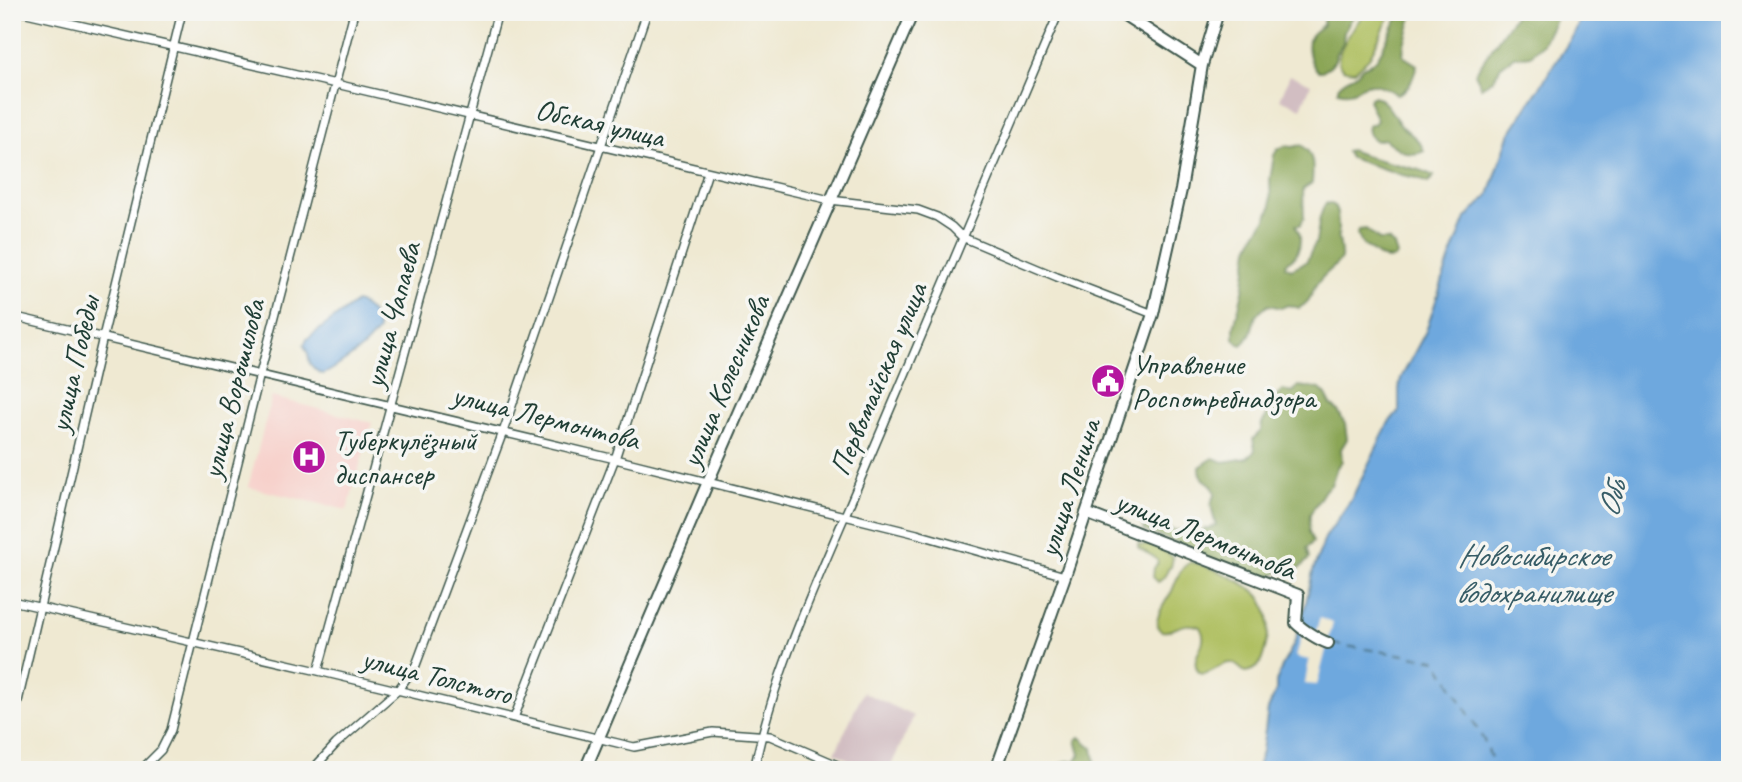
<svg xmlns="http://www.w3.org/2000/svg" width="1742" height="782" font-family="Caveat,sans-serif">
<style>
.built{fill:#f7d0ca}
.industrial{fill:#d2bec2}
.green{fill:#afbf61;stroke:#677e4a;stroke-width:2}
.forest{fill:#8ba657;stroke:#557246;stroke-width:2}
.water{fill:#6ea8de;stroke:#467289;stroke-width:2}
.pier{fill:#efe9d2}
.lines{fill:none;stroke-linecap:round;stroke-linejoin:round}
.ferry{stroke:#375d67;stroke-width:2;stroke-dasharray:9 7;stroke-linecap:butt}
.street-casing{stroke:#3e574c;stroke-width:10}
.secondary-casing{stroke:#3e574c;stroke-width:14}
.street{stroke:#fff;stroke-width:7}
.secondary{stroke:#fff;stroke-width:10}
.labels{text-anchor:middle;stroke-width:7;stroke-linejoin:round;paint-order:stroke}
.street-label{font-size:30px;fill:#1f3d34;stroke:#f6f6f2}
.poi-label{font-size:30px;fill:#1f3d34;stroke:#f6f6f2;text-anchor:start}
.water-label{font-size:32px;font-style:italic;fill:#375d67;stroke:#f6f6f2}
</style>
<rect width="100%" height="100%" fill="#f6f6f2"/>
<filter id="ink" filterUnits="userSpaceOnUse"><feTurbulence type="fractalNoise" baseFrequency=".0143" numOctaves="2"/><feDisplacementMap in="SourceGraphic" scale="14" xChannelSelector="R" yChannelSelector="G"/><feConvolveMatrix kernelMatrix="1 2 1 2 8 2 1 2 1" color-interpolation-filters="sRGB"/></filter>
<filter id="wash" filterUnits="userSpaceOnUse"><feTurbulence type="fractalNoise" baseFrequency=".00686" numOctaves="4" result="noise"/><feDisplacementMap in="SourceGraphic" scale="28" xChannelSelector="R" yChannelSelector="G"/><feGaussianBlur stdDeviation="1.57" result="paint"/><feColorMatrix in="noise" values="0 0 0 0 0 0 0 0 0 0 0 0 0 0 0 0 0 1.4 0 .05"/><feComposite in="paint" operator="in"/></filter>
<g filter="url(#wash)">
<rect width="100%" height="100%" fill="#efe9d2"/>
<path class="built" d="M272,397l100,26 -25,87 -99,-23z"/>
<path class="industrial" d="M1290,75l21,9 -10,24 -21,-9z
M863,692l51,24 -25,54h-18l-36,-17z"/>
<path class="green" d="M1365,12h27l-23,46 -14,13c-39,1 2,-47 10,-59z
M1138,543l3,2c11,-2 23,6 32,12l-2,10 -3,2c-2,6 -4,10 -10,13l-5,-5 1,-9 4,-5c-1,-8 -13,-9 -20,-16z
M1189,562c17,2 62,22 72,36 10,15 9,31 5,47 -4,14 -4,25 -21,27 -4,-2 -9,-9 -14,-9 -10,-2 -28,20 -34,6 -7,-15 14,-24 3,-42 -17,-8 -28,7 -38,4 -14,-6 6,-33 10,-40 5,-12 7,-21 17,-29z"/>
<path class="forest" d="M1324,12h32l-12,19 -1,12 -7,10 -1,7 -5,6 -8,5h-4c-8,-6 -12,-24 -8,-34 3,-6 9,-8 13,-12z
M1405,12l4,1 3,4 -8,27 -1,12 14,9c-4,13 -6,24 -20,29 -8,-3 -17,-11 -26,-10 -13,1 -17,12 -33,7v-4c5,-7 10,-8 17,-12 6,-4 3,-4 8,-8 5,-3 10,-3 14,-9 9,-12 16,-39 28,-46z
M1517,12h42l-17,33 -11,10 -17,2 -13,9 -7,13 -13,8 -6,-14z
M1374,96c16,7 17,18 27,29 8,9 19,14 23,26 -15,8 -27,-3 -40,-12l-8,2c-6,-4 -10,-8 -8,-15l7,-3 2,-3 -8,-18 1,-4z
M1301,145c14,8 12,24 11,38l-9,6 1,29 -4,7h-4c1,4 4,8 4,12 1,11 -4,22 -14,25l-1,4 6,3 15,-7 10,-20 4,-25 4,-11 3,-3 7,2c5,9 3,13 4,24 0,10 4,20 3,30 -6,8 -15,14 -21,21 -10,11 -6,20 -21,28l-11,-3 -7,3 -12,-3c-23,11 -10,26 -27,40l-3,-1 -5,-5v-12l9,-36 6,-43 6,-13 11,-16 5,-12 -1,-27 4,-25 4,-6 7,-3 8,1z
M1350,150l22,8 51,13 11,5 -6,7 -11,-5 -15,-3 -52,-17 -4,-7z
M1366,229l13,11h9l6,6 3,9 -2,3c-18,4 -19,-7 -32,-13l-6,-11 2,-4z
M1298,386l22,3 6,6 5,10 7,6 7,13 2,15 -6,10 1,12 -5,6 -6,18 -6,5 -15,24 -1,18 4,10 -6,6 2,11 -8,8 -14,7 -6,-3 -12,6h-8l-53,-18 -10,-9 -53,-19 -3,-8 8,1 7,4 28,3 11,3 10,-6h4l6,-3c-2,-7 -6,-17 -4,-24 1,-7 5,-2 2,-11 -3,-11 -14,-6 -14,-23l13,-9 11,4 23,-4 6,-5 2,-3 -2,-11 8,-8 1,-8 4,-6 2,-9 14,-18 11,2z
M1080,737l13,11 3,19 -3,3h-35c2,-10 10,-9 17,-9l5,-6 -4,-15z"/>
<path class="water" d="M1584,12h146v758h-473l5,-19 6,-42 8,-18v-9l7,-18 11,-20 11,-37 8,-36 12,-33 26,-38 38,-78 10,-10v-23l2,-11 25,-47 23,-70 17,-43 23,-23 20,-60 65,-101z
M356,302c13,4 21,16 22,29 -5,5 -10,12 -16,17 -4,4 -35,26 -39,26 -5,0 -10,-7 -13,-10l-2,-10 -4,-9 3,-6z"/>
<path class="pier" d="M1320,618l13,5 -16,62 -12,-1 4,-24 -13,-3 7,-26h13z"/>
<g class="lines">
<path class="ferry" d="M1333,644l104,16 49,84 9,26"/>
</g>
</g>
<g filter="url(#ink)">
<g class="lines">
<g class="street-casing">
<path id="street" d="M22,12l314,72 494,116 88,10 19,7 15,10 10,10 95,40 96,37
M12,316l603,143 302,75 148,42
M12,601l306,70 316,76 79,-15 57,4 79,34
M318,671l180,-659
M514,718l102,-262 92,-284
M12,727l91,-390 79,-325
M141,770l20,-20 10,-20 89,-356 94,-362
M312,770l24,-26 62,-54 18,-25 87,-233 144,-420
M754,770c21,-104 69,-201 110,-299 64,-153 129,-306 195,-459"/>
</g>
<g class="secondary-casing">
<path id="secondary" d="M1120,12l82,53
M1086,513l212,82 -2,28c7,7 23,17 32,20
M585,770l123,-288 205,-470
M996,770l69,-194 88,-262 28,-124 21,-125 16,-53"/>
</g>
<use href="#street" class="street"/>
<use href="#secondary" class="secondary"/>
</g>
</g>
<defs>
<g id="civic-disc" transform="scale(1.75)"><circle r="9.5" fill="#b5179e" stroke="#f6f6f2"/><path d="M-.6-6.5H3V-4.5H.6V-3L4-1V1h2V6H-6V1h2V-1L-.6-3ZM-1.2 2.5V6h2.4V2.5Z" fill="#fff"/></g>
<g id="hospital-disc" transform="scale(1.75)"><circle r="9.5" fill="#b5179e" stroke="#f6f6f2"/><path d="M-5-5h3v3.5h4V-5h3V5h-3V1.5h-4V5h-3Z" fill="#fff"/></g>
</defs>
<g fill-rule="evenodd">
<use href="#civic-disc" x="1108" y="381"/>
<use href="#hospital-disc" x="309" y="457"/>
</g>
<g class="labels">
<g class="street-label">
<text transform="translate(600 123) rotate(13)" y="10">Обская улица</text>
<text transform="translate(392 315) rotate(-75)" y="10">улица Чапаева</text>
<text transform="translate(74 364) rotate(-77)" y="10">улица Победы</text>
<text transform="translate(878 379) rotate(-67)" y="10">Первомайская улица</text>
<text transform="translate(725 381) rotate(-67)" y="10">улица Колесникова</text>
<text transform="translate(233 389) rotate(-76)" y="10">улица Ворошилова</text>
<text transform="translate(546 417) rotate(14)" y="10">улица Лермонтова</text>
<text transform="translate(1069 488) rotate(-72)" y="10">улица Ленина</text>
<text transform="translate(1206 535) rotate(22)" y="10">улица Лермонтова</text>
<text transform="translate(437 676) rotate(14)" y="10">улица Толстого</text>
</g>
<g class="poi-label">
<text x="1132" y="374">Управление<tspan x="1132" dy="34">Роспотребнадзора</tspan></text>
<text x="334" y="450">Туберкулёзный<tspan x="334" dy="34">диспансер</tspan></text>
</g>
<g class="water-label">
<text transform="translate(1611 499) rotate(-74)" y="11">Обь</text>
<text x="1533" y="566">Новосибирское<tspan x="1533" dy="37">водохранилище</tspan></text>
</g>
</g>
<rect width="1742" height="782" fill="none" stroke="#f6f6f2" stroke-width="42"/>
</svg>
